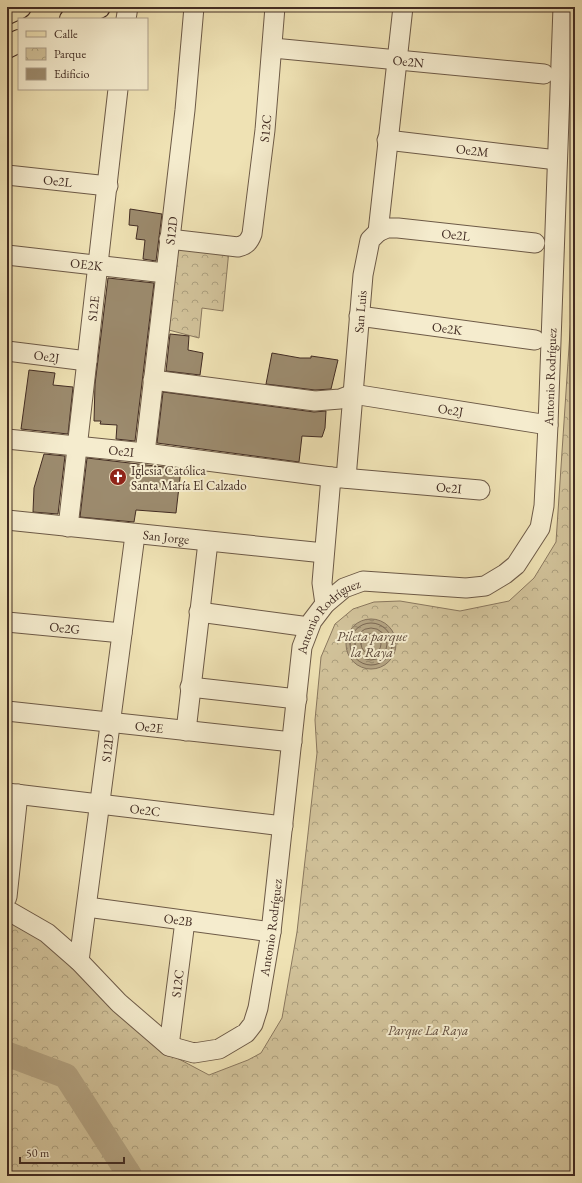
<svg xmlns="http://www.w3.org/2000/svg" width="582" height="1183" font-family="'EB Garamond',serif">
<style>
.green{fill:#d2c39b;stroke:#8a785f}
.park{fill:url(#park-crowns);stroke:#8a785f}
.water{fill:url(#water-ripples);stroke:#86745d}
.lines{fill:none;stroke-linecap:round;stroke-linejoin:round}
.shore{stroke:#7b6853;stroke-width:1}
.river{stroke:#b4a483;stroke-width:25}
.building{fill:#9c8b6e;stroke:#422c23}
.minor-casing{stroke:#6d5a47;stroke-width:21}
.major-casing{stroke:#422c23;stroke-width:24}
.minor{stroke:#f5ecce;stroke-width:19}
.major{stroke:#efe2b4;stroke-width:22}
.labels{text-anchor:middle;stroke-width:4;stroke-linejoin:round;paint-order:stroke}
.street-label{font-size:13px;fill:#422c23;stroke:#f5ecce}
.poi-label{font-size:13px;fill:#422c23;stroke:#f5ecce;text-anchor:start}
.park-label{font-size:13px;font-style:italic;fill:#5f4a3b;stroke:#f5ecce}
.water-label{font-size:14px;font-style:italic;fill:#5e4a3b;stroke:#f5ecce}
</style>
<defs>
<pattern id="park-crowns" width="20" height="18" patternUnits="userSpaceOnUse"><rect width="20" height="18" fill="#d2c39b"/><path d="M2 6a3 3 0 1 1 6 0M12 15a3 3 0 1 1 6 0" fill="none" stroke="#ac9f7e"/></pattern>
<pattern id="water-ripples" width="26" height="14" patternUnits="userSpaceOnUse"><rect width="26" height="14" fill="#b4a483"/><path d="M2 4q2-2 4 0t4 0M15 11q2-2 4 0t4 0" fill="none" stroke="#94866b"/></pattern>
</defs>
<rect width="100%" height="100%" fill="#efe2b4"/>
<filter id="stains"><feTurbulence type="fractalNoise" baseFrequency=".005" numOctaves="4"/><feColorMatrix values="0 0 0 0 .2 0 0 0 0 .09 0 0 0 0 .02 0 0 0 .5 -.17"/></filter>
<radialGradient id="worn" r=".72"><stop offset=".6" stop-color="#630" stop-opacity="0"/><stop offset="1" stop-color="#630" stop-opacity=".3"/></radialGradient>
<path class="green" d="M575,237v70h-4z"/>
<path class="park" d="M175,244l54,6 -6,61 -21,-3 -3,30 -34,-9z
M571,317h4v859h-568v-263l72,54 81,82 49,26 39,-15 13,-7 21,-35 15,-86 20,-179 -2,-33 6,-63 14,-33 18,-15 21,-7 26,-1 60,10 49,-10 25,-23 22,-36z"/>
<path class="water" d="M346 644a25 25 0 1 1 50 0a25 25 0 1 1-50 0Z"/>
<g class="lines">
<path class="shore" d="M350 644a21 21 0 1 1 42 0a21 21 0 1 1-42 0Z
M355 644a16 16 0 1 1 32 0a16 16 0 1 1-32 0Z
M361 644a10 10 0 1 1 20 0a10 10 0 1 1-20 0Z"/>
<path class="river" d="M7,1054l59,22 64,100"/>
</g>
<path class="building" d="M130,209l32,5 -6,47 -13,-2 2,-19 -9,-1 2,-13 -9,-1z
M108,278l46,5 -19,158 -19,-2 1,-14 -17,-1 1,-3h-7l1,-37z
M170,334l19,2 -1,14 15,3 -3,22 -34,-4z
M272,353l28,5h11v-2l27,4 -7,29 -16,1 -49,-6z
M29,370l26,3 -2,12 20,2 -5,47 -47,-5z
M163,392l151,20 12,-1 -1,17 -3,9 -20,-1 -3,26 -142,-19z
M44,454l21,2 -7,58 -25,-2 1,-24z
M87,458l94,11 -5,44 -40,-3 -2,12 -54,-5z"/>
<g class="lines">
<g class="minor-casing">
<g id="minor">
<path d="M126,19l2,-12"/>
<path id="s1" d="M273,48l271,26"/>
<path id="s2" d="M387,140l170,20"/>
<path id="s3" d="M7,175l101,11"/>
<path id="s4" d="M378,232l9,-4h11l137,15"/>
<path id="s5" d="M169,239l69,8c8,-2 11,-5 14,-13l13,-104 10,-123"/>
<path id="s6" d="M7,255l158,18"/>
<path id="s7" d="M359,316l176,24"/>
<path id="s8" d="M7,351l80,10"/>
<path d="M153,380l162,21 25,-2 13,-5"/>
<path id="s9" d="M353,394l195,31"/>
<path id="s10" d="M7,439l138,14 186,24"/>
<path id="s11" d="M145,453l40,-343 9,-103"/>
<path id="s12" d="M346,478l17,-203 7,-35 8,-8 25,-225"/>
<path id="s13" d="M7,520l317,33"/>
<path id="s14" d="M68,527l50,-438"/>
<path id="s15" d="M325,604l-3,-21 9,-106 149,13"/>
<path d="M199,612l110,15"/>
<path id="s16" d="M7,622l115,11"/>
<path d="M190,687l107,12"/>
<path id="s17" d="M7,711l285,31"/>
<path d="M186,731l22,-189"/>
<path id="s18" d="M7,793l276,33"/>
<path d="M7,897l11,-103"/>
<path id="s19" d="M87,907l184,25"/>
<path id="s20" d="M7,910l40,23 32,28 40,42 50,43 25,7 25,-4 27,-16 7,-9 5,-16 13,-76 31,-285 10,-26 13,-17 19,-16 19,-7 103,7 19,-2 20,-12 11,-9 24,-37 4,-22 4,-81 15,-418"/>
<path id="s21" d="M79,961l56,-426"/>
<path id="s22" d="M169,1046l16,-125"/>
</g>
</g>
<g class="major-casing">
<path id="major" d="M7,13l13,-6
M71,19l28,-12
M7,47l12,-6"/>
</g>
<use href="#minor" class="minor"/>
<use href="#major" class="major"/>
</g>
<defs>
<g id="church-disc" transform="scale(0.9)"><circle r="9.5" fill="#8f2418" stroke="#f5ecce"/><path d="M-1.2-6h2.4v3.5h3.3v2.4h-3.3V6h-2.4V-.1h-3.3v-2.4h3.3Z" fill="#fff"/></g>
</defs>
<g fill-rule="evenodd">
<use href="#church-disc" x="118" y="477"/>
</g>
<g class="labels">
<g class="street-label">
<text dy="5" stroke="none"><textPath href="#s1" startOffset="136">Oe2N</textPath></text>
<text dy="5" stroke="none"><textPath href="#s5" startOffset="196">S12C</textPath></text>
<text dy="5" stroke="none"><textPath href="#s2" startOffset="86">Oe2M</textPath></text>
<text dy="5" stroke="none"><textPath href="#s3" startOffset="51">Oe2L</textPath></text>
<text dy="5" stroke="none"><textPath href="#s11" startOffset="224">S12D</textPath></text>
<text dy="5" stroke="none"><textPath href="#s4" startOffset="79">Oe2L</textPath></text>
<text dy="5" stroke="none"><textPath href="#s6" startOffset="80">OE2K</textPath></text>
<text dy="5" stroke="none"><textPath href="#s14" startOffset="220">S12E</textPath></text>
<text dy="5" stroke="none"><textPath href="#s12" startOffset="167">San Luis</textPath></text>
<text dy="5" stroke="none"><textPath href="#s7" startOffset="89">Oe2K</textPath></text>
<text dy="5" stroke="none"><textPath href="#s8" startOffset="40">Oe2J</textPath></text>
<text dy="5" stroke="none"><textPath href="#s20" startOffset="1137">Antonio Rodríguez</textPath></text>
<text dy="5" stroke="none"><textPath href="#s9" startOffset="99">Oe2J</textPath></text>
<text dy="5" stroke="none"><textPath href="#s10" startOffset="115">Oe2I</textPath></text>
<text dy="5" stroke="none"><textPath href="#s15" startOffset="246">Oe2I</textPath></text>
<text dy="5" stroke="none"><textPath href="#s13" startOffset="160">San Jorge</textPath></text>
<text dy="5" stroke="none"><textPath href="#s20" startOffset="729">Antonio Rodríguez</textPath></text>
<text dy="5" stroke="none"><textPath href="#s16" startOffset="58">Oe2G</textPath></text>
<text dy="5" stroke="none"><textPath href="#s17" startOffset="143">Oe2E</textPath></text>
<text dy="5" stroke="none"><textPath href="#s21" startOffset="215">S12D</textPath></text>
<text dy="5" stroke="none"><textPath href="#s18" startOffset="139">Oe2C</textPath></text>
<text dy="5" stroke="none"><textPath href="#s19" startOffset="92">Oe2B</textPath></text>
<text dy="5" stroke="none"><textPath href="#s20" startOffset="405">Antonio Rodríguez</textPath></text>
<text dy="5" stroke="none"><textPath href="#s22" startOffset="63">S12C</textPath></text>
</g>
<g class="poi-label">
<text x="131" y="475">Iglesia Católica<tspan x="131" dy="15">Santa María El Calzado</tspan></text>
</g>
<g class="park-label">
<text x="428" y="1035">Parque La Raya</text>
</g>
<g class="water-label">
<text x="372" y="641">Pileta parque<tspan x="372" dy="16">la Raya</tspan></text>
</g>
</g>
<rect width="582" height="1183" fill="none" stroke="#efe2b4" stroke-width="24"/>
<rect x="8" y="8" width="566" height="1167" fill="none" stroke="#422c23" stroke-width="2"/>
<rect x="12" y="12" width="558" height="1159" fill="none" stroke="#422c23"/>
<rect x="18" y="18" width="130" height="72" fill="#f5ecce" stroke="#ad9f8a"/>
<rect x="26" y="31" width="20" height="6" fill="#efe2b4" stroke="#ad9f8a"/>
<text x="54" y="38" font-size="12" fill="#422c23">Calle</text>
<rect x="26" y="48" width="20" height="12" fill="url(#park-crowns)" stroke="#ad9f8a"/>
<text x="54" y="58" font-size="12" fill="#422c23">Parque</text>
<rect x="26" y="68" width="20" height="12" fill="#9c8b6e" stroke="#ad9f8a"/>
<text x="54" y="78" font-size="12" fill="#422c23">Edificio</text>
<path d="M20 1157v6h104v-6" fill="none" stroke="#422c23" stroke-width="2"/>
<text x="26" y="1157" font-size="12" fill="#422c23" stroke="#f5ecce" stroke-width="3" paint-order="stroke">50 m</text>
<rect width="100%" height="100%" filter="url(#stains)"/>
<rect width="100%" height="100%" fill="url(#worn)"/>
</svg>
